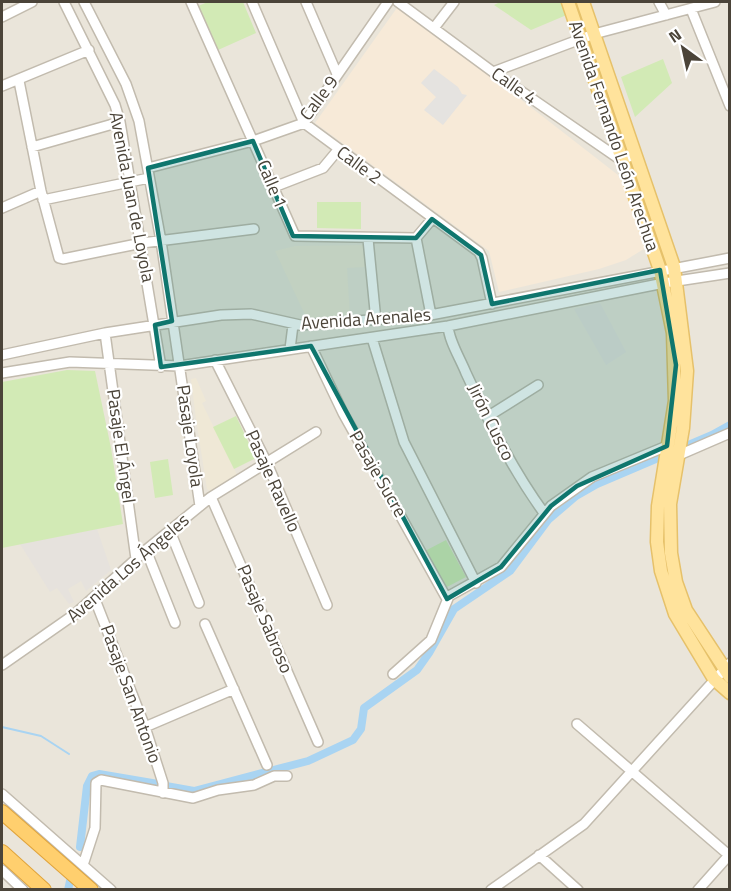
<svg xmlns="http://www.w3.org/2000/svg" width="731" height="891" font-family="'Titillium Web',sans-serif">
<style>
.residential{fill:#eae5da}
.commercial{fill:#f7ead8}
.industrial{fill:#e6e2dd}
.education{fill:#efe8d6}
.green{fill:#d2eab5}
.parking{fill:#e5e3e0}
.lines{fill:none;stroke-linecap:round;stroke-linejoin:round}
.stream{stroke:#a9d4f2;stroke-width:2}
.canal{stroke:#a9d4f2;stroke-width:8}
.minor-casing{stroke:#c2bbae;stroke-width:12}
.major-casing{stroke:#e6c16a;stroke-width:15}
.highway-casing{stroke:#e0a43c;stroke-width:16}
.minor{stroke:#fff;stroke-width:9}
.major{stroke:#ffe39c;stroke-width:12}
.highway{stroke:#ffcf6e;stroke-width:14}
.marked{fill:#0f766e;fill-opacity:0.2;stroke:#0f766e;stroke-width:4.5;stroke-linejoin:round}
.labels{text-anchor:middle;stroke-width:4.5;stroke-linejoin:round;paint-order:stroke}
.street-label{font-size:18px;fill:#4b4439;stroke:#fff}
</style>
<rect width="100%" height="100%" fill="#f6f3ec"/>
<path class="residential" d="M2,2h727v887l-727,1z"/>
<path class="commercial" d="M399,5l219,170 35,74 -6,-2 -21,13 -27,9 -100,23 -10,-41 -174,-128z"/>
<path class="industrial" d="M600,303l26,49 -20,13 -32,-56z
M97,529l14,41 -25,21 -5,-10 -13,8 6,13 -5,2 -12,-16 -7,4 -30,-48z"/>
<path class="education" d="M365,245v22l-18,1 3,49 -43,2 -32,-68 20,-5z
M196,378l10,23 -4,2 36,74 -26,15 -5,-3 -11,-70 -5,-40z"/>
<path class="green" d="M208,2h35l13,31 -38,17 -20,-44z
M500,2h64l5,12 -38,16 -37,-25z
M663,59l9,24 -37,34 -14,-40z
M317,202h44v27l-44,-1z
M67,370l28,1 16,77 12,76 -121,24v-166z
M236,416l20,42 -22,11 -21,-42z
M168,459l5,36 -18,3 -5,-36z
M446,540l20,37 -21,11 -20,-37z"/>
<path class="parking" d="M434,69l24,18 4,7 5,1 -24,30 -19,-15 12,-13 -15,-14z"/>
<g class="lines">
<path class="stream" d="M2,727l39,9 28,18"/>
<path class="canal" d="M665,517l1,35
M166,786l28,5 114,-30 45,-21 8,-11 3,-21 53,-38 12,-17 25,-44 56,-38 38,-51 28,-24 21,-12 115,-49 18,-10
M80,847l7,-61 5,-10 7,-2 59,10
M68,890l2,-9"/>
<g class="minor-casing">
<path id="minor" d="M64,2l51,103 5,17 41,245
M84,2l42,82 13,37 22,120 39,265
M191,2l104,234 121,2 16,-19
M252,2l52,121 175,129 3,6 10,46
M306,2l31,72
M398,2l95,70 128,88 13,-5
M659,2l7,13
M691,9l39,97
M2,17l30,-15
M434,28l20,-26
M493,72l101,-38 121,-32
M19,81l22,110 18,67 4,1 79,-16 112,-14
M2,86l87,-36
M32,147l88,-25
M148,168l105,-27 51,-18 84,-121
M274,187l49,-19 15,-18
M43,200l106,-22
M2,208l39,-17
M416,238l15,77
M368,239l8,82
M448,326c1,15 12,32 18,47 23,49 46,96 78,140
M105,333l31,226
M372,338l32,104 72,141
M311,346l32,67 104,186
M290,349l3,-24
M2,355l103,-22 116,-18 30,-1 49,11 125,-9 305,-58
M215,360l52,103 60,142
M2,373l68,-11 109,4 269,-40 216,-43 66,-10
M487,417l51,-32
M679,455l51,-22
M211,497l107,245
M170,531l29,72
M146,550l29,73
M94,597l51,130 18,56v10
M205,624l62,141
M2,665l73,-51 71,-64 65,-53 105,-65
M393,674l38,-34 18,-44 52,-29 50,-61 41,-29 75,-31
M577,724l153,132
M145,727l89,-38
M2,794l109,96
M539,855l39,35
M83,865l12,-37 1,-45 5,-3 92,18 25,-8 36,-5 20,-9h13
M2,870l21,20
M491,890l93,-66 146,-161
M698,890l32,-36"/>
</g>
<g class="major-casing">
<path id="major" d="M568,2l92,268 13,63 2,68 -17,105 -1,36 4,29 14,43 39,65 16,14
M583,2l91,265 13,104 -4,57 -13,76 1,49 5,29 10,28 44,67"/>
</g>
<g class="highway-casing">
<path id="highway" d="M2,812l89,78
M2,852l42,38"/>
</g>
<use href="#minor" class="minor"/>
<use href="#major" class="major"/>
<use href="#highway" class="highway"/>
</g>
<path class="marked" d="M253,141l40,95 123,2 16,-19 49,36 11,49 168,-34 16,95 -9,81 -90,40 -26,20 -50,61 -54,32 -136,-253 -150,21 -6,-42 17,-4 -24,-153z"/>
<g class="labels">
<g class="street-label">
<text transform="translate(514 86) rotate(35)" y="6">Calle 4</text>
<text transform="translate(319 98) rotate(-53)" y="6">Calle 9</text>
<text transform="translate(614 136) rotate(71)" y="6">Avenida Fernando León Arechua</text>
<text transform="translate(359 165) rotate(36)" y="6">Calle 2</text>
<text transform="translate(272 184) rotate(67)" y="6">Calle 1</text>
<text transform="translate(132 197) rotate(79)" y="6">Avenida Juan de Loyola</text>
<text transform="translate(366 319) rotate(-4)" y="6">Avenida Arenales</text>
<text transform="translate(491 422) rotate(64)" y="6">Jirón Cusco</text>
<text transform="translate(190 436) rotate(82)" y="6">Pasaje Loyola</text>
<text transform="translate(121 446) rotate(82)" y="6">Pasaje El Ángel</text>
<text transform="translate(378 474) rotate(60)" y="6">Pasaje Sucre</text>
<text transform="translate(273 481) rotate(66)" y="6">Pasaje Ravello</text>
<text transform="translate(128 568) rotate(-41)" y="6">Avenida Los Ángeles</text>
<text transform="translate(265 619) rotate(67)" y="6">Pasaje Sabroso</text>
<text transform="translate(131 694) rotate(70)" y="6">Pasaje San Antonio</text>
</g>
</g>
<rect width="731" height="891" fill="none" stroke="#4b4439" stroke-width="6"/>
<g transform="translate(683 48) rotate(327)" stroke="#ffffff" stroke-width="4.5" paint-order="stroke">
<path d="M0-4.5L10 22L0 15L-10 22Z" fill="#4b4439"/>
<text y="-9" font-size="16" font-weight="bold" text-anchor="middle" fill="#4b4439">N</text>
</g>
</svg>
